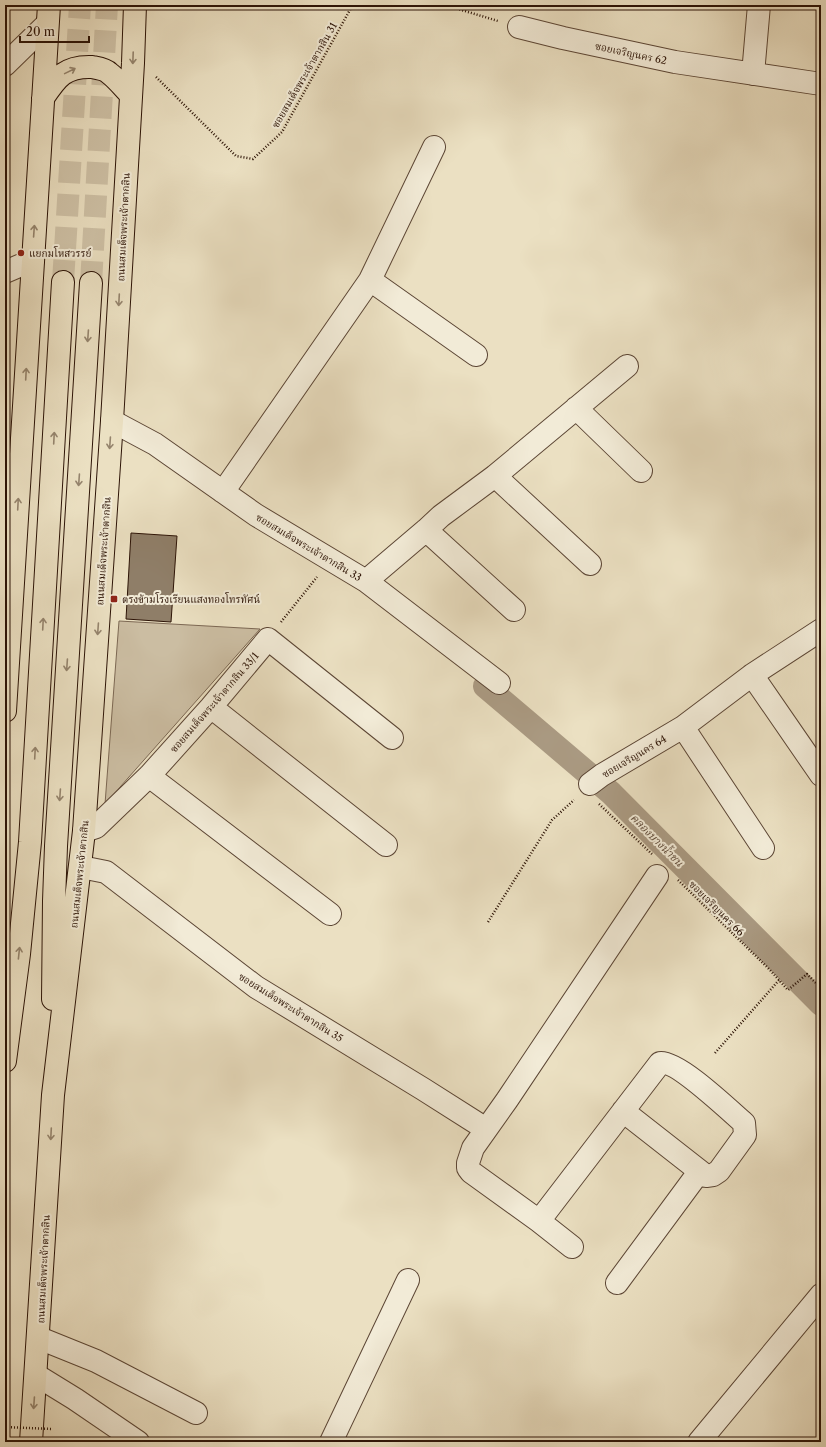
<svg xmlns="http://www.w3.org/2000/svg" width="826" height="1447" font-family="'Libre Caslon Text','Noto Serif Thai',serif">
<style>
.green{fill:#cbbda2;stroke:#7c6854}
.lines{fill:none;stroke-linecap:round;stroke-linejoin:round}
.canal{stroke:#aa9a82;stroke-width:24}
.building{fill:#8f7e68;stroke:#2c1306}
.major-tunnel{stroke:#cec1a6;stroke-width:22;stroke-dasharray:22 11;stroke-linecap:butt}
.minor-casing{stroke:#5c4635;stroke-width:24}
.major-casing{stroke:#2c1306;stroke-width:24}
.path{stroke:#2c1306;stroke-width:2.5;stroke-dasharray:1 2;stroke-linecap:butt}
.minor{stroke:#f2ebd7;stroke-width:22}
.major{stroke:#ebe0c2;stroke-width:22}
.path-bridge{stroke:#2c1306;stroke-width:2.5;stroke-dasharray:1 2;stroke-linecap:butt}
.oneway{stroke:#95846d}
.poi-dot{fill:#8f2418;stroke:#f2ebd7;stroke-width:1.5}
.labels{text-anchor:middle;stroke-width:4;stroke-linejoin:round;paint-order:stroke}
.street-label{font-size:10px;fill:#2c1306;stroke:#f2ebd7}
.poi-label{font-size:10px;fill:#2c1306;stroke:#f2ebd7;text-anchor:start}
.water-label{font-size:11px;font-style:italic;fill:#5e4938;stroke:#f2ebd7}
</style>
<rect width="100%" height="100%" fill="#ebe0c2"/>
<filter id="stains"><feTurbulence type="fractalNoise" baseFrequency=".005" numOctaves="4"/><feColorMatrix values="0 0 0 0 .2 0 0 0 0 .09 0 0 0 0 .02 0 0 0 .5 -.17"/></filter>
<radialGradient id="worn" r=".72"><stop offset=".6" stop-color="#630" stop-opacity="0"/><stop offset="1" stop-color="#630" stop-opacity=".3"/></radialGradient>
<path class="green" d="M119,621l141,8 -155,175z"/>
<g class="lines">
<path class="canal" d="M485,686l126,107 210,211"/>
</g>
<path class="building" d="M131,533l46,3 -6,86 -45,-3z"/>
<g class="lines">
<path class="major-tunnel" d="M63,282l17,-277
M91,283l16,-278"/>
<g class="minor-casing">
<path id="minor" d="M519,27l44,11 112,24 146,22
M5,65l42,-41
M753,74l6,-69
M5,272l28,-12
M370,280l106,75
M576,408l65,63
M112,421l43,23 101,71 110,66 133,102
M495,476l95,88
M223,492l147,-212 64,-133
M426,530l88,80
M366,581l60,-51 15,-14 54,-40 132,-110
M752,675l69,100
M211,707l175,138
M683,727l80,121
M149,776l181,138
M590,784l12,-9 81,-48 69,-52 69,-45
M84,831l12,-4 53,-51 62,-69 57,-68 124,99
M81,867l25,5 150,115 167,102 63,40
M539,1221l121,-158c17,-3 70,48 84,60l1,12 -26,36 -6,4 -7,1 -83,-65
M572,1247l-33,-26 -68,-49 -3,-4v-5l5,-15 34,-48 150,-224
M617,1283l82,-111
M39,1338l57,23 100,52
M36,1375l39,24 63,43
M331,1442l77,-162
M699,1442l122,-147"/>
</g>
<g class="major-casing">
<path id="major" d="M43,98c14,-21 22,-32 49,-31 5,1 13,2 17,6 8,6 15,15 22,22
M5,711l44,-706
M53,999l1,-98 2,-55 35,-563
M5,1061l14,-107 11,-112 33,-560
M31,1442l22,-347 31,-264 28,-410 21,-358 2,-58"/>
</g>
<path class="path" d="M445,5l53,16
M156,77l80,79 17,3 29,-27 69,-124 5,-3
M281,622l36,-45
M599,804l53,50
M678,880l91,89 19,21 19,-16 14,14
M488,922l64,-102 22,-20
M715,1053l64,-73"/>
<use href="#minor" class="minor"/>
<use href="#major" class="major"/>
<path class="path-bridge" d="M5,1427l47,2"/>
</g>
<defs><path id="oneway-shaft" d="M-6 0H5M1.5-3L5.5 0L1.5 3" fill="none" stroke-width="1.6" stroke-linecap="round" stroke-linejoin="round"/></defs>
<g class="oneway">
<use href="#oneway-shaft" transform="translate(133 58) rotate(92)"/>
<use href="#oneway-shaft" transform="translate(70 71) rotate(-26)"/>
<use href="#oneway-shaft" transform="translate(34 231) rotate(-86)"/>
<use href="#oneway-shaft" transform="translate(119 300) rotate(93)"/>
<use href="#oneway-shaft" transform="translate(88 336) rotate(94)"/>
<use href="#oneway-shaft" transform="translate(26 374) rotate(-87)"/>
<use href="#oneway-shaft" transform="translate(54 438) rotate(-87)"/>
<use href="#oneway-shaft" transform="translate(110 443) rotate(94)"/>
<use href="#oneway-shaft" transform="translate(79 480) rotate(94)"/>
<use href="#oneway-shaft" transform="translate(18 504) rotate(-87)"/>
<use href="#oneway-shaft" transform="translate(43 624) rotate(-87)"/>
<use href="#oneway-shaft" transform="translate(98 629) rotate(94)"/>
<use href="#oneway-shaft" transform="translate(67 665) rotate(94)"/>
<use href="#oneway-shaft" transform="translate(35 753) rotate(-87)"/>
<use href="#oneway-shaft" transform="translate(60 795) rotate(94)"/>
<use href="#oneway-shaft" transform="translate(19 953) rotate(-84)"/>
<use href="#oneway-shaft" transform="translate(51 1134) rotate(93)"/>
<use href="#oneway-shaft" transform="translate(34 1403) rotate(94)"/>
</g>
<g class="poi-dot">
<circle cx="21" cy="253" r="4"/>
<rect x="110" y="595" width="8" height="8" rx="2"/>
</g>
<g class="labels">
<g class="street-label">
<text transform="translate(631 53) rotate(12)" y="4">ซอยเจริญนคร 62</text>
<text transform="translate(304 75) rotate(-60)" y="4">ซอยสมเด็จพระเจ้าตากสิน 31</text>
<text transform="translate(123 227) rotate(-87)" y="4">ถนนสมเด็จพระเจ้าตากสิน</text>
<text transform="translate(309 547) rotate(31)" y="4">ซอยสมเด็จพระเจ้าตากสิน 33</text>
<text transform="translate(103 551) rotate(-86)" y="4">ถนนสมเด็จพระเจ้าตากสิน</text>
<text transform="translate(214 702) rotate(-49)" y="4">ซอยสมเด็จพระเจ้าตากสิน 33/1</text>
<text transform="translate(634 756) rotate(-31)" y="4">ซอยเจริญนคร 64</text>
<text transform="translate(79 874) rotate(-84)" y="4">ถนนสมเด็จพระเจ้าตากสิน</text>
<text transform="translate(717 908) rotate(45)" y="4">ซอยเจริญนคร 66</text>
<text transform="translate(291 1007) rotate(32)" y="4">ซอยสมเด็จพระเจ้าตากสิน 35</text>
<text transform="translate(43 1269) rotate(-87)" y="4">ถนนสมเด็จพระเจ้าตากสิน</text>
</g>
<g class="poi-label">
<text x="29" y="257">แยกมโหสวรรย์</text>
<text x="122" y="603">ตรงข้ามโรงเรียนแสงทองโทรทัศน์</text>
</g>
<g class="water-label">
<text transform="translate(657 840) rotate(45)" y="4">คลองบางน้ำชน</text>
</g>
</g>
<rect width="826" height="1447" fill="none" stroke="#ebe0c2" stroke-width="20"/>
<rect x="6" y="6" width="814" height="1435" fill="none" stroke="#2c1306" stroke-width="2"/>
<rect x="10" y="10" width="806" height="1427" fill="none" stroke="#2c1306"/>
<path d="M20 36v6h69v-6" fill="none" stroke="#2c1306" stroke-width="2"/>
<text x="26" y="36" font-size="12" fill="#2c1306" stroke="#f2ebd7" stroke-width="3" paint-order="stroke">20 m</text>
<rect width="100%" height="100%" filter="url(#stains)"/>
<rect width="100%" height="100%" fill="url(#worn)"/>
</svg>
